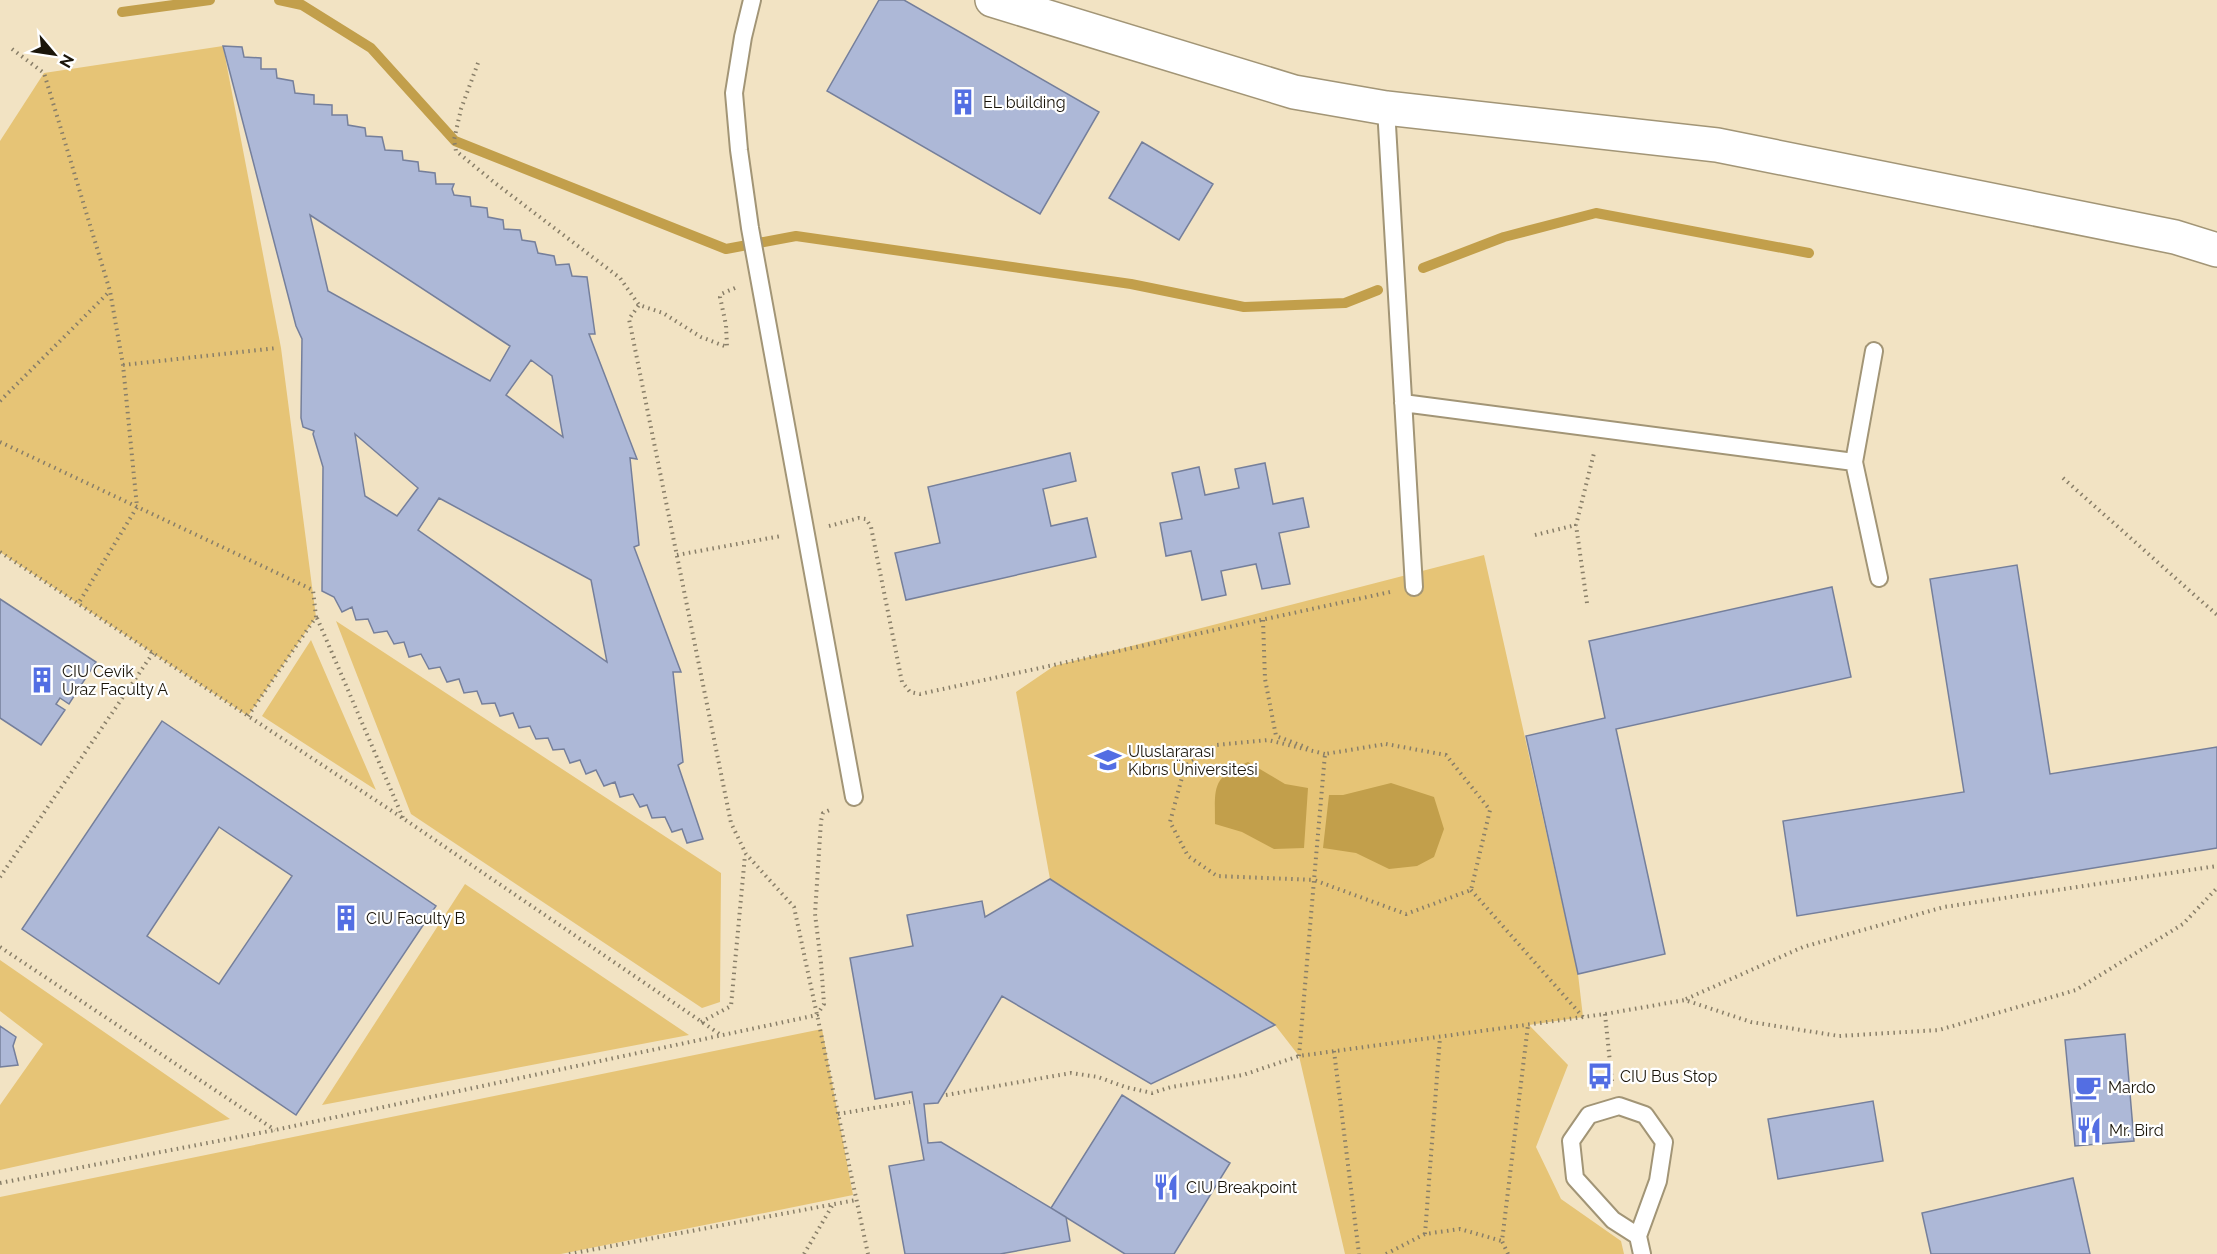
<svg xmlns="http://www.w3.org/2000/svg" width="2217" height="1254" font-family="Raleway,sans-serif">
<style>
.green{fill:#e6c476}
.water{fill:#c29f4b}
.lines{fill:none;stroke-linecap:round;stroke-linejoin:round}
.stream{stroke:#c29f4b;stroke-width:10}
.building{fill:#adb8d7;stroke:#757f9b;stroke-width:1.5;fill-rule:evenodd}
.service-casing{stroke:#a29576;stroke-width:20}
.minor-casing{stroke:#a29576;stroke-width:36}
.path{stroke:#887e68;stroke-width:4;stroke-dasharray:1.5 4.5;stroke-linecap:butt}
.service{stroke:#fff;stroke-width:16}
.minor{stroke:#fff;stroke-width:33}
.labels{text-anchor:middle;stroke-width:4.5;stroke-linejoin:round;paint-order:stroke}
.poi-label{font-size:16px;fill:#1a150a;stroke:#fff;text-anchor:start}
</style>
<rect width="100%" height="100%" fill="#f2e3c3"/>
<path class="green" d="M223,46l58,302 35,269 -68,99 -248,-164v-411l44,-68z
M1484,555l94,419 5,43 -54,8 39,40 -32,82 25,52 60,42 3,13h-279l-46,-198 -24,-31 -225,-146 -34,-187 38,-26z
M336,621l385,252 -1,129 -18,6 -291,-194z
M311,640l65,150 -114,-74z
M465,884l224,151 -367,70z
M0,960l230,159 -230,51v-65l43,-61 -43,-33z
M822,1029l31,166 -292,59h-561v-57z"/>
<path class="water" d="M1248,762l37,22 23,4 -4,60 -30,1 -32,-17 -27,-8c0,-36 -4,-47 33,-62z
M1391,783l43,14 10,32 -10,28 -17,9 -28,3 -33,-16 -33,-5 6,-53h14z"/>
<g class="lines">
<path class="stream" d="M279,0l23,5 69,43 84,93 271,108 70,-13 335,48 113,23 101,-4 33,-13
M122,12l88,-12
M1423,268l81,-31 92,-24 213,40"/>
</g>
<path class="building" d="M879,0h25l195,112 -59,102 -213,-123z
M223,46l19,1 2,10 17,1v11h15l1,9 16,3 2,12 19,2v9l18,1v10h15l1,10 17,3 1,8 16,1 3,13 17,1 1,9 15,2 1,9 16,2 1,11h18l-2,5 2,6 16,2 1,9 16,2 1,9 15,3 1,9 16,1 2,10 13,2 3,11 16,3 2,9 13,-1 3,12 15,1 8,57h-6l48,125 -7,-1 9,87 -5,2 47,125h-8l10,90 -5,3 25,74 -16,4 -5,-14 -10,3 -7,-15 -13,1 -5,-13 -7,2 -7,-13 -13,3 -5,-15 -11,4 -8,-16 -10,4 -6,-14 -10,3 -6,-14 -11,1 -5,-12 -12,1 -6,-13 -11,2 -6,-15 -13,3 -5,-13 -13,1 -5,-13 -13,2 -5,-14 -12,3 -7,-15 -11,2 -8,-15 -12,3 -5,-15 -10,2 -7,-13 -13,2 -6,-14 -12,1 -4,-13 -10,5 -8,-15 -12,-6 1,-124 -10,-33 1,-3 -11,-4 -2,-9 1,-79 -6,-13zM310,215l200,131 -20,35 -162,-90zM531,360l21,16 11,61 -57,-42zM355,434l63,54 -21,28 -32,-20zM439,498l152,82 16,82 -189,-132z
M1142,142l71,42 -34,56 -70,-42z
M1070,453l6,28 -33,8 8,37 36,-8 9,39 -190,43 -11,-47 45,-10 -12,-56z
M1265,463l8,41 30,-6 6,29 -30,6 11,51 -28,5 -6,-25 -35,7 5,24 -24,5 -11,-49 -25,5 -6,-33 22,-4 -10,-46 27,-6 6,28 34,-7 -4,-19z
M2017,565l33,209 167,-27v101l-420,68 -14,-95 181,-29 -34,-213z
M1832,587l19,90 -235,52 49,225 -87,20 -52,-238 79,-18 -16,-77z
M0,599l96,63 -27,42 -9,-6 -4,6 9,6 -24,35 -41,-27z
M162,721l274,185 -140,209 -274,-186zM219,827l73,49 -73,108 -72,-48z
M1050,879l225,146 -124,59 -149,-88 -64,107 -14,1 4,39 13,-1 125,75 4,24 -70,13h-95l-16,-88 35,-6 -12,-68 -37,7 -25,-141 63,-12 -6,-31 75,-14 3,16z
M0,1026l16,11 -3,9 5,19 -18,2z
M2125,1034l9,107 -59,5 -10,-106z
M1122,1095l108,68 -56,91h-49l-74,-46z
M1873,1101l10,60 -105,18 -10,-60z
M2073,1178l17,76h-159l-9,-41z"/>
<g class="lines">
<g class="service-casing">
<path id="service" d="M752,0l-9,37 -9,56 5,57 11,78 104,569
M1386,108l28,479
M1874,351l-20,111 25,116
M1403,403l451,59
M1638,1236l-25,-16 -38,-42 -4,-37 18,-26 30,-9 26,9 19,27 -6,39 -20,55 4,18"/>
</g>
<g class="minor-casing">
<path id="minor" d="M992,0l302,92 92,16 331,37 458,92 42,13"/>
</g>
<path class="path" d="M12,49l32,24 66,218 13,74 14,142 -59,97
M478,63l-17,46 -7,31 2,11 39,32 125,95 19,27
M735,288l-14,6 -1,3 6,28 1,22 -26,-10 -38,-24 -24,-8 -10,14 102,504 15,31 48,53 74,347
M123,365l154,-17
M0,401l110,-110
M0,442l313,148 3,27 -68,99
M2063,478l154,137
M829,526l30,-8 7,1 5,8 31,155 8,10 10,2 470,-102
M1535,535l41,-10
M0,552l404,267 317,216
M677,555l104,-19
M1587,603l-11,-78 18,-72
M317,618l86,200
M1263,620l2,59 11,57 32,12
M1386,744l60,11 44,55 -19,80 -65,24 -92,-34 11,-126z
M0,877l153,-224
M1471,890l112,127
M0,947l275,183
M1686,999l117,-52 141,-40 273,-41
M1605,1014l7,68
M701,1022l30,-16 14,-151
M1334,1051l25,203
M1299,1056l15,-176 -97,-4 -29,-20 -18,-34 15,-56 31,-21 52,-5 57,14
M946,1095l125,-22 27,4 27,10 27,6 19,-6 72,-12 56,-19 306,-42 80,-14 66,22 88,14 100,-6 137,-40 107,-66 34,-36
M838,1114l72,-12
M0,1183l275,-53 542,-115 7,-11 -3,-41 -6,-49 6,-93 2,-8 9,-4
M1425,1234l15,-197
M569,1254l287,-54
M804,1254l28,-48
M1386,1254l39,-20 35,-5 42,12
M1508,1254l-6,-13 26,-216"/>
<use href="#service" class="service"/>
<use href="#minor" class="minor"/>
</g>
<defs>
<g id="building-bare" transform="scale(2.07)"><path d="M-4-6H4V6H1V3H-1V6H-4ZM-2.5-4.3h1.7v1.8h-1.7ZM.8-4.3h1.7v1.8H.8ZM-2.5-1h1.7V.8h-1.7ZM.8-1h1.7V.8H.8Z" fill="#536ee3" stroke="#fff" stroke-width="2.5" paint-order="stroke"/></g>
<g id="university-bare" transform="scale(2.07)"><path d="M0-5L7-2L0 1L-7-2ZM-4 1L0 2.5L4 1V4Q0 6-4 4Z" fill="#536ee3" stroke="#fff" stroke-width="2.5" paint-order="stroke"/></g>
<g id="bus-bare" transform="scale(2.07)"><path d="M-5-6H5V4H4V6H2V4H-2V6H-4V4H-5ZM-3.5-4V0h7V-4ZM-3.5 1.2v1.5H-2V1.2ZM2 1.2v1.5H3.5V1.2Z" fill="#536ee3" stroke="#fff" stroke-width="2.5" paint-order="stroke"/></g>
<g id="cafe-bare" transform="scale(2.07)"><path d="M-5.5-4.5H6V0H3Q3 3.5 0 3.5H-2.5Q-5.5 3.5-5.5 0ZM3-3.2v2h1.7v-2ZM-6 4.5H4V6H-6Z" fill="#536ee3" stroke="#fff" stroke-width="2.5" paint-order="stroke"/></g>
<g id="restaurant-bare" transform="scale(2.07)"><path d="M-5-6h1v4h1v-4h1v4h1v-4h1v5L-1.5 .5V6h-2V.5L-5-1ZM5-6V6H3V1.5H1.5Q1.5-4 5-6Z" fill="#536ee3" stroke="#fff" stroke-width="2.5" paint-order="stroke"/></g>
</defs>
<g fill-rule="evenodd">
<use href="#building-bare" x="963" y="102"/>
<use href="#building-bare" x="42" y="680"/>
<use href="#university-bare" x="1108" y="760"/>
<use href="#building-bare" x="346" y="918"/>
<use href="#bus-bare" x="1600" y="1076"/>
<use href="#cafe-bare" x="2088" y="1087"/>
<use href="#restaurant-bare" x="2089" y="1130"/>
<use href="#restaurant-bare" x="1166" y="1187"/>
</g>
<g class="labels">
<g class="poi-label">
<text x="983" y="108">EL building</text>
<text x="62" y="677">CIU Cevik<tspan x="62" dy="18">Uraz Faculty A</tspan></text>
<text x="1128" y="757">Uluslararası<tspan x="1128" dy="18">Kıbrıs Üniversitesi</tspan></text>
<text x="366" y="924">CIU Faculty B</text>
<text x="1620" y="1082">CIU Bus Stop</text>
<text x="2108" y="1093">Mardo</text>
<text x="2109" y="1136">Mr. Bird</text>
<text x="1186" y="1193">CIU Breakpoint</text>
</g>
</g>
<g transform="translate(54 54) rotate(119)" stroke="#ffffff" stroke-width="4.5" paint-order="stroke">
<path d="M0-4.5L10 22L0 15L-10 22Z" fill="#1a150a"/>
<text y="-9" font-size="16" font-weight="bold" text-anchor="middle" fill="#1a150a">N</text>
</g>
</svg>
